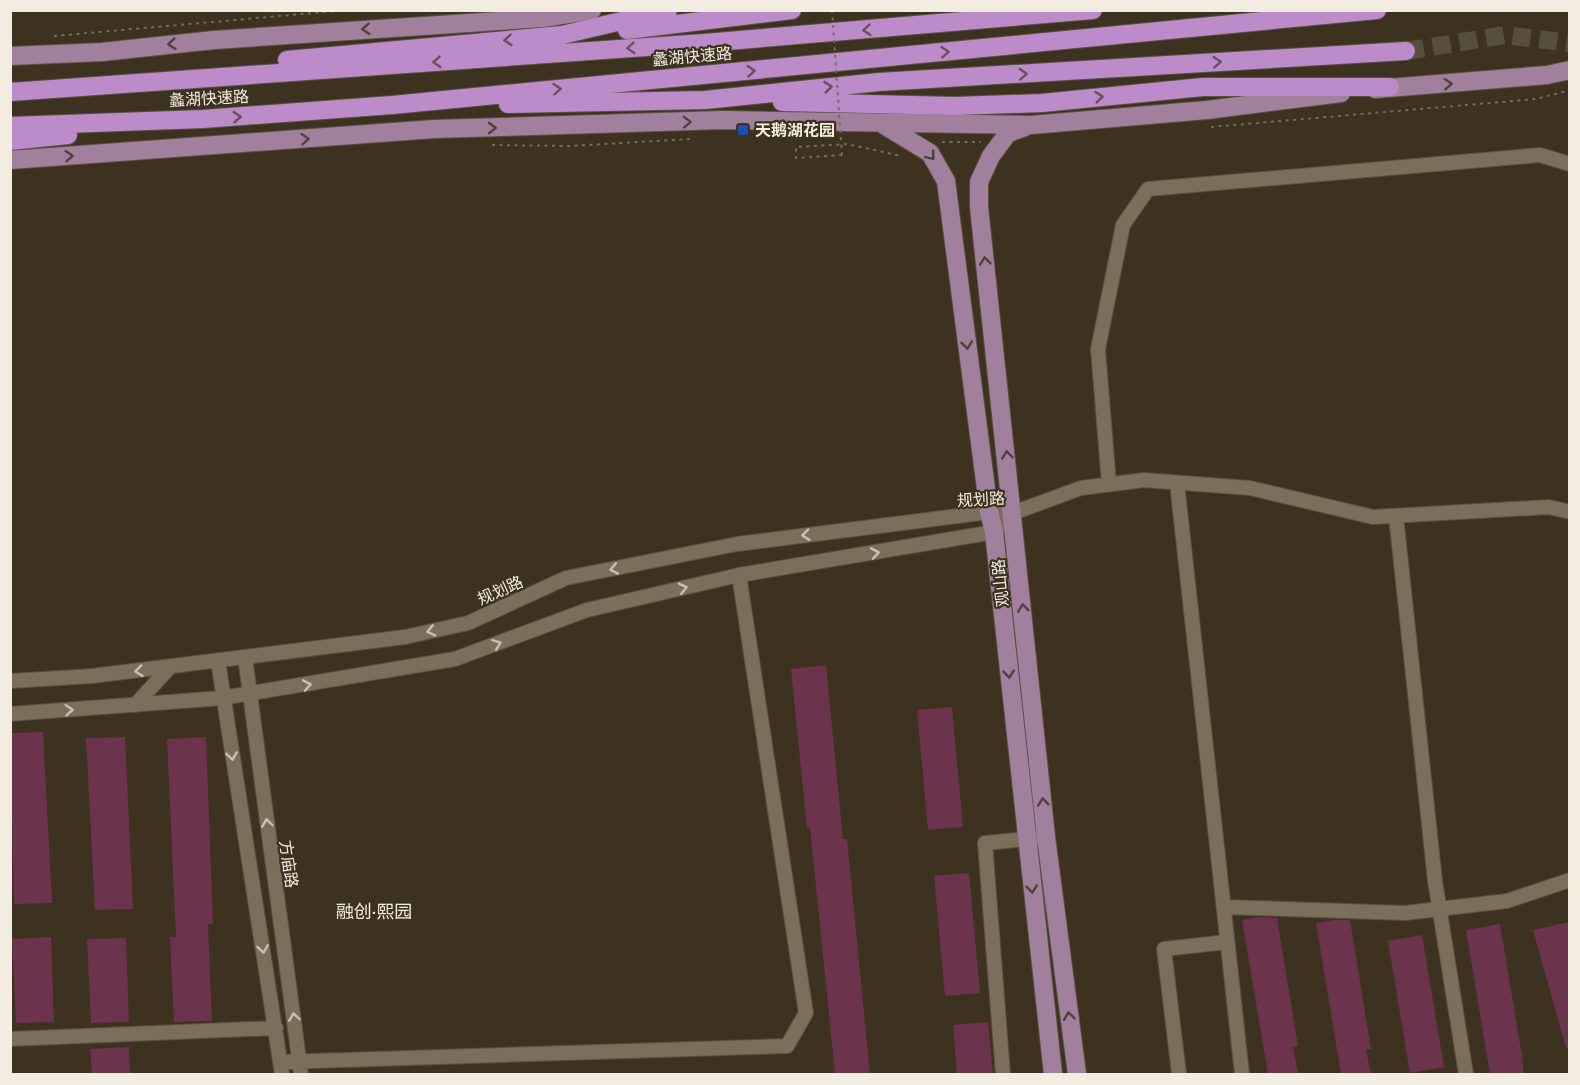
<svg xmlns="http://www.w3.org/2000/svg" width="1580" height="1085" font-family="'PT Serif','Noto Sans SC',serif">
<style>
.building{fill:#6b334c}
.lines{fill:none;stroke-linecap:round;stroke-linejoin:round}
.highway-tunnel{stroke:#584e3d;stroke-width:18;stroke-dasharray:18 9;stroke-linecap:butt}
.minor-casing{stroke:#5a5140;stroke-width:16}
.major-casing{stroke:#5a5140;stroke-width:20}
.highway-casing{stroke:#5a5140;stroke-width:20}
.path{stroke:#756c5c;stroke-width:2;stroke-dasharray:3 4.5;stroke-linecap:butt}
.minor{stroke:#7b6f5b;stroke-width:14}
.major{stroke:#a1809e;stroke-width:18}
.highway{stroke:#bb8bca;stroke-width:18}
.path-bridge{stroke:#756c5c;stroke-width:2;stroke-dasharray:3 4.5;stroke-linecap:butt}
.oneway{stroke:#514239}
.oneway2{stroke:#69515c}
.oneway3{stroke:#c9c0b2}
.transit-dot{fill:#1a4fb4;stroke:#3d3220;stroke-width:2}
.labels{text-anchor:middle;stroke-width:4.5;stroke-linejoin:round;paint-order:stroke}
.street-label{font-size:16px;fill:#f3ece1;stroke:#3d3220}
.poi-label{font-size:16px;font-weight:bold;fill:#f3ece1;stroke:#3d3220;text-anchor:start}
.neighbourhood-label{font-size:18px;fill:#f3ece1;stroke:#3d3220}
</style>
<rect width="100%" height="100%" fill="#3d3220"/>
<path class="building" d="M826,665l17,174h4l23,235h-35l-25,-247 -3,1 -16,-159z
M952,707l11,120 -35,3 -11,-120z
M43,732l9,171 -38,1 -4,-171z
M125,737l8,172 -38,1 -9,-172z
M206,737l7,187h-5l4,97 -38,1 -4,-85h6l-9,-198z
M969,873l11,120 -35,3 -11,-120z
M1258,917l19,1 21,128 -5,1 5,27h-30l-26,-154z
M1334,920h16l21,129 -5,1 5,24h-30l-25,-151z
M1569,922v126h-3l-33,-118z
M1500,924l22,132 2,18h-34l-24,-144z
M1422,935l22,132 -34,6 -22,-132z
M51,937l3,85 -38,1 -4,-84z
M126,938l3,84 -38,1 -4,-84z
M988,1022l5,52h-36l-4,-49z
M129,1047l1,27h-38l-2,-25z"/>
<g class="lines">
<path class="highway-tunnel" d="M1406,51l99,-16 65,8"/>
<g class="minor-casing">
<path id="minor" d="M1177,483l65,591
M1109,484l-11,-135 25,-124 25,-36 392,-34 30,9
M1396,516l39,365 31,193
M245,657l56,417
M218,661l64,413
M10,681l82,-5 313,-39 63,-14 98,-45 171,-34 252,-32 24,1 68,-25 63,-8 106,8 123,29 176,-10 21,5
M135,705l35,-38
M10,714l212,-16 233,-39 132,-49 152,-35 255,-43 19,-19
M1224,907l181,6 102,-12 63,-21
M10,1039l266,-11
M281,1062l506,-16 19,-33 -67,-438
M1003,1074l-18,-231 51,-5
M1179,1074l-15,-125 63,-7"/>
</g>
<g class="major-casing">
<path id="major" d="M10,56l92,-4 112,-12 329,-22 49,-8
M1375,89l172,-14 23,-5
M884,125l46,28 16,28 43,331 5,20 59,542
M1025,127l-17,6 -17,23 -12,26v25l67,630 31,237
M10,160l424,-31 289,-9 308,5 176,-15 134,-17"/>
</g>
<g class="highway-casing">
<path id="highway" d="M627,30l165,-20
M287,60l275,-25 106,-25
M10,92l694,-49 389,-33
M782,102l173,4 87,-3 161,-16h187
M508,104l197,-4 174,-18 527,-31
M10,126l193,-7 189,-14 985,-95
M10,141l58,-6"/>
</g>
<path class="path" d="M54,36l293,-26
M1211,127l325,-28 34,-9
M942,142h39
M492,145l78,1 120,-7
M842,155l-46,3v-11l51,-3 54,12"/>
<use href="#minor" class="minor"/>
<use href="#major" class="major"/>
<use href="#highway" class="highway"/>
<path class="path-bridge" d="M832,10l10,145"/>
</g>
<defs><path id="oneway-chevron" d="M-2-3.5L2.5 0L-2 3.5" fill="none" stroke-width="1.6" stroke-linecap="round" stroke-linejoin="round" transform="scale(1.5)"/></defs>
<g class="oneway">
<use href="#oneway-chevron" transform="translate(366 29) rotate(176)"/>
<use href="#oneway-chevron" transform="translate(172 44) rotate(174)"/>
<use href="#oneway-chevron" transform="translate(1448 84) rotate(-4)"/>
<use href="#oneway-chevron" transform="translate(687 122) rotate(-2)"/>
<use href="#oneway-chevron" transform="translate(492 128) rotate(-1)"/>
<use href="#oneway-chevron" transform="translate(305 139) rotate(-5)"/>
<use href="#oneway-chevron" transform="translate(69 156) rotate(-4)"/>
<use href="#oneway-chevron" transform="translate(931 156) rotate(50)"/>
<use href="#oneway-chevron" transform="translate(985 261) rotate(-96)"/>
<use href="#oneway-chevron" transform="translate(967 345) rotate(83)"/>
<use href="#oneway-chevron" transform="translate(1007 455) rotate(-96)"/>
<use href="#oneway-chevron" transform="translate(1023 608) rotate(-96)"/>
<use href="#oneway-chevron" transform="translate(1009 674) rotate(84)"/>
<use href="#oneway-chevron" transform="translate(1043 802) rotate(-96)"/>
<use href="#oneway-chevron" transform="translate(1032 889) rotate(84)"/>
<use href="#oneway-chevron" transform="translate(1069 1016) rotate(-97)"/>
</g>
<g class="oneway2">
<use href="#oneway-chevron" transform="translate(867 30) rotate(175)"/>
<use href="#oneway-chevron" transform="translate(508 40) rotate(175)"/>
<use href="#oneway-chevron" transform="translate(631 48) rotate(176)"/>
<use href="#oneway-chevron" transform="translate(945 52) rotate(-5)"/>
<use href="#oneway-chevron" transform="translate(437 62) rotate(176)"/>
<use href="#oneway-chevron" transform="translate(1217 62) rotate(-3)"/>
<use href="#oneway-chevron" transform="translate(751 71) rotate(-5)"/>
<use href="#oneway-chevron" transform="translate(1023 74) rotate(-3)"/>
<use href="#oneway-chevron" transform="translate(828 87) rotate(-6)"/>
<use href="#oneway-chevron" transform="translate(557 89) rotate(-5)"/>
<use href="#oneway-chevron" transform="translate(1099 97) rotate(-6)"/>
<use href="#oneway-chevron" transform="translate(237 117) rotate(-4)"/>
</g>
<g class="oneway3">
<use href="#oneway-chevron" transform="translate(806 535) rotate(173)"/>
<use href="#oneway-chevron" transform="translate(875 553) rotate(-10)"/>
<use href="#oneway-chevron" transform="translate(614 569) rotate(169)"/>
<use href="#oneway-chevron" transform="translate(683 588) rotate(-13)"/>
<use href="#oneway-chevron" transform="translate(431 631) rotate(167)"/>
<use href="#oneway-chevron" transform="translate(497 644) rotate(-21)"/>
<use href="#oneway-chevron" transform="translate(139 671) rotate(173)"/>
<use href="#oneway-chevron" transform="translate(307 685) rotate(-10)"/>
<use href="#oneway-chevron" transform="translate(69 710) rotate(-4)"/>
<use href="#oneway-chevron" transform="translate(232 756) rotate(81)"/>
<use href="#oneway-chevron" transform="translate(267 823) rotate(-98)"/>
<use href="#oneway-chevron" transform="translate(263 949) rotate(81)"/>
<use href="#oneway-chevron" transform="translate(294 1017) rotate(-98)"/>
</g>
<rect class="transit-dot" x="737" y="124" width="12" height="12" rx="3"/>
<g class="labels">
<g class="street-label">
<text transform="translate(692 56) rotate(-5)" y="6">蠡湖快速路</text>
<text transform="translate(209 98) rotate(-3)" y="6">蠡湖快速路</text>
<text transform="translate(981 499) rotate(-3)" y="6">规划路</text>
<text transform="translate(1000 583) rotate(-96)" y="6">观山路</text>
<text transform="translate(500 590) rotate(-24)" y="6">规划路</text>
<text transform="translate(289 864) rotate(82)" y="6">方庙路</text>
</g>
<g class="poi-label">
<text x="755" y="136">天鹅湖花园</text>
</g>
<g class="neighbourhood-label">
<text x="374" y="918">融创·熙园</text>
</g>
</g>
<rect width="1580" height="1085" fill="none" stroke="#f3ece1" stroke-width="24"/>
</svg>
